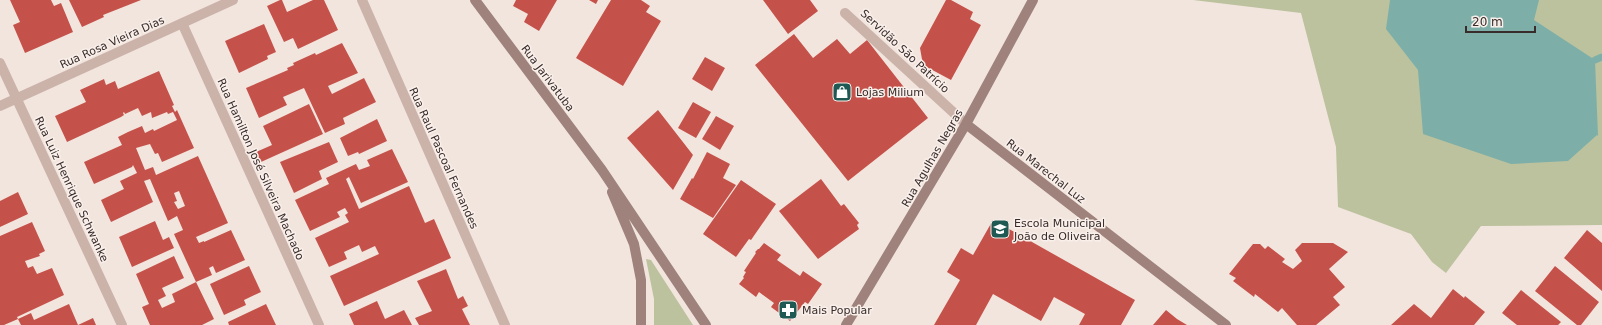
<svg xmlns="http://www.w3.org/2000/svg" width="1602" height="325" font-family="'DejaVu Sans',sans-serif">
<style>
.green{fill:#bcc29e}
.water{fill:#7dafa8}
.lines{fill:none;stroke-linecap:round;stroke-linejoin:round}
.stream{stroke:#7dafa8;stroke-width:7}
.building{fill:#c5524a;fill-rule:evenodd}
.street{stroke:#cbb3aa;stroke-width:10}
.secondary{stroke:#9e827b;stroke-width:10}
.labels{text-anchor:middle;stroke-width:3;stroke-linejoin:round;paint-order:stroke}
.street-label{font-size:11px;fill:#382b29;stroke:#faf0eb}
.poi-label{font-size:11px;fill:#382b29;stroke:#faf0eb;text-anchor:start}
</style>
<rect width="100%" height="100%" fill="#f2e5de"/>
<path class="green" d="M1193,0h409v225l-121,1 -35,47 -14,-11 -21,-28 -73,-27 -2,-60 -35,-134z
M646,259l5,1 42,65h-39v-26z"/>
<path class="water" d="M1390,0h149l-5,20 61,40 3,76 -1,-1 -29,26 -57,3 -88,-30 -5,-64 -32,-41z"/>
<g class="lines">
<path class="stream" d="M1595,60l7,-3"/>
</g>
<path class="building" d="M10,0h41l3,6 7,-3 12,29 -48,21 -12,-28 7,-3z
M69,0h72l-38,15 1,2 -22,10z
M280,0h2l5,12 26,-12h11l14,30 -40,19 -5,-11 -9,4 -17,-36z
M516,0h41l-18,31 -15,-9 4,-8 -15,-8z
M589,0h9l-2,4z
M611,0h30l9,6 -4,6 15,9 -38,65 -47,-28z
M763,0h47l8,11 -30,23z
M946,0h5l22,12 -3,7 11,6 -30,55 -28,-15 -3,-17z
M264,24l12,28 -9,4 1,3 -29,14 -14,-32z
M794,34l19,24 24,-19 13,15 17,-14 61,78 -80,63 -93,-116z
M342,43l16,30 -30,13 4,8 32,-16 12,24 -33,16 2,6 -20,9 -21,-45 -21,9 4,8 -28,13 -13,-30 42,-18 -1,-2 7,-3 -1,-2 22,-10 1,2z
M705,57l20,11 -13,23 -20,-12z
M159,71l15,34 -2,1 3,6 2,-2 17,38 -32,14 -4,-9 -3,1 -5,-10 -14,4 9,22 8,-3 3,8 42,-19 30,67 -32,14 3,6 5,-2v1l27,-12 14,30 -29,13 -3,-7 -4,2 3,7 -16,7 -22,-48 9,-4 -6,-14 -9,5 -18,-42 -6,2 9,21 -42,20 -10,-22 23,-11 -4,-8 17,-8 -4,-8 -1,2 -38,17 -10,-22 38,-17 -4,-8 10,-5 14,-6 3,7 8,-4 1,2 23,-11 -4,-8 -5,2 -1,-2 -15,6 -1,-6 -9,4 -4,-8 -13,6 -1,-2 -1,1 1,2 -3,2 -54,25 -12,-26 31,-14 -6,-12 24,-11 2,6 9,-4 3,8zM179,191l6,15 -7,3 -4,-7 3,-1 -3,-8z
M693,102l18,10 -15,26 -18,-10z
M309,104l14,30 -62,28 -5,-10 16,-7 -9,-19z
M658,110l35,45 -20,35 -46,-52z
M716,116l18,10 -14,24 -18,-11z
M377,119l10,22 -28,13 -1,-2 -10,4 -8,-18z
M329,142l9,20 -19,9 3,8 -28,14 -14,-31z
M392,149l16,33 -47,21 -12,-26 -3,2 13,30 50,-23 16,37 9,-4 17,39 -107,48 -14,-30 49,-22 -4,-8 -13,6 -3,-7 -15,7 3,7 -18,8 -14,-29 34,-16 -4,-7 3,-2 -3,-5 -8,4 3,5 -30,14 -15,-31 34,-16 -3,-6 30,-14 3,6 11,-4 -3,-6z
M707,152l23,12 -7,14 13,7 -23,33 -33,-19 12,-21 1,1z
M821,179l20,27 3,-2 15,19 -2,2 2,4 -41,30 -39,-48z
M741,180l35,24 -25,36 -2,-1 -13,18 -33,-23z
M18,192l10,22 -28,13v-26z
M993,220l142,80 -14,25h-42l6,-11 -31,-17 -13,24 -48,-27 -17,31h-42l26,-45 -13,-8 14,-24 12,7z
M155,221l8,19 6,-3 5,11 -42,19 -13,-30z
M32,222l13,29 -6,3 1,2 -15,5 3,7 5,-2 4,8 15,-6 12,27 -47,22 1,2 -14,6h-4v-89z
M1587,230l15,13v48l-38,-33z
M764,243l17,12 -4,5 23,16 3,-5 19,13 -14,20 -3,-2 -15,19 -19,-14 3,-4 -15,-11 -3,5 -17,-13 5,-6 -1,-1 3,-5 -2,-1 12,-18 -1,-1 3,-3h1z
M1302,243h31l15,9 -19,17 16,18 -12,10 7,8 -24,20h-19l-15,-17 -4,4 -23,-18 -1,3 -21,-16 3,-3 -7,-4 24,-30h7l5,5 3,-3 17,13 -3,3 11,7 9,-8 -7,-11z
M174,256l10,22 -22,10 4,8 -8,4 4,8 13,-6 -3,-8 24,-12 18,37 -12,6h-52l-8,-18 7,-3 -13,-30z
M249,266l12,26 -17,8 2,5 -22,10 -14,-31z
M1555,266l44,36 -18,23h-4l-42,-34z
M446,269l12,30 5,-3 5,10 -6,3 8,16h-51l-4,-7 17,-7 -15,-30z
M1453,289l11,9 1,-2 20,16 -11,13h-83l23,-21 17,14z
M1521,290l40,32 -3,3h-41l-15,-12z
M377,301l8,18 19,-9 8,15h-58l-5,-11z
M69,304l9,21 15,-7 3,7h-75l-3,-6 13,-6 3,7z
M266,304l10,21h-47l-1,-3z
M1166,310l11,9 10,6h-34z"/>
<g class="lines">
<path class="street" d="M362,0l143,325
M845,13l121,111
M182,23l137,302
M0,63l122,262
M0,106l233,-106"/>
<path class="secondary" d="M475,0l127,170 104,155
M966,124l260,201
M612,192l22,52 7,36v45
M846,325l120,-201 67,-124"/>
</g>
<defs>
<g id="shop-square" transform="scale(1)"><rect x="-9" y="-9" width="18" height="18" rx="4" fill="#1f5953" stroke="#faf0eb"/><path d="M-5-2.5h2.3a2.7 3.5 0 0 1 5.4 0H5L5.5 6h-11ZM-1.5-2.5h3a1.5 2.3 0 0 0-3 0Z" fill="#fff"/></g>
<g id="school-square" transform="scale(1)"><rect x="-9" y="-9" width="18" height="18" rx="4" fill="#1f5953" stroke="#faf0eb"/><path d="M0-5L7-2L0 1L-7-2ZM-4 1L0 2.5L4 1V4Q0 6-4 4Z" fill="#fff"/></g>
<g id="pharmacy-square" transform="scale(1)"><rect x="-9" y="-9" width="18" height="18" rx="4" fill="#1f5953" stroke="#faf0eb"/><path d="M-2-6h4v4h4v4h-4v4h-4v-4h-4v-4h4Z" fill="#fff"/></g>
</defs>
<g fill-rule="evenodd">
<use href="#shop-square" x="842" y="92"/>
<use href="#school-square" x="1000" y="229"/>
<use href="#pharmacy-square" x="788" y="310"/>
</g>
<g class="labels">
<g class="street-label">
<text transform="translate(112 42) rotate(-24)" y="4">Rua Rosa Vieira Dias</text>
<text transform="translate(905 51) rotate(43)" y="4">Servidão São Patrício</text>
<text transform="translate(548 78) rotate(53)" y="4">Rua Jarivatuba</text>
<text transform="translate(444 158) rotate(66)" y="4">Rua Raul Pascoal Fernandes</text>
<text transform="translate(932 158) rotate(-60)" y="4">Rua Agulhas Negras</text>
<text transform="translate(261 169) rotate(66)" y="4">Rua Hamilton José Silveira Machado</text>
<text transform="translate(1046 171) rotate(38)" y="4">Rua Marechal Luz</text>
<text transform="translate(72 189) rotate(65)" y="4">Rua Luiz Henrique Schwanke</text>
</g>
<g class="poi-label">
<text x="856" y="96">Lojas Milium</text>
<text x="1014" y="227">Escola Municipal<tspan x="1014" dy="13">João de Oliveira</tspan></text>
<text x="802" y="314">Mais Popular</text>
</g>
</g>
<path d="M1466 26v6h69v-6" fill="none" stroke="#382b29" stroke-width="2"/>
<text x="1472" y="26" font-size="12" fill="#382b29" stroke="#faf0eb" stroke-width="3" paint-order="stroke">20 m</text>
</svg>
